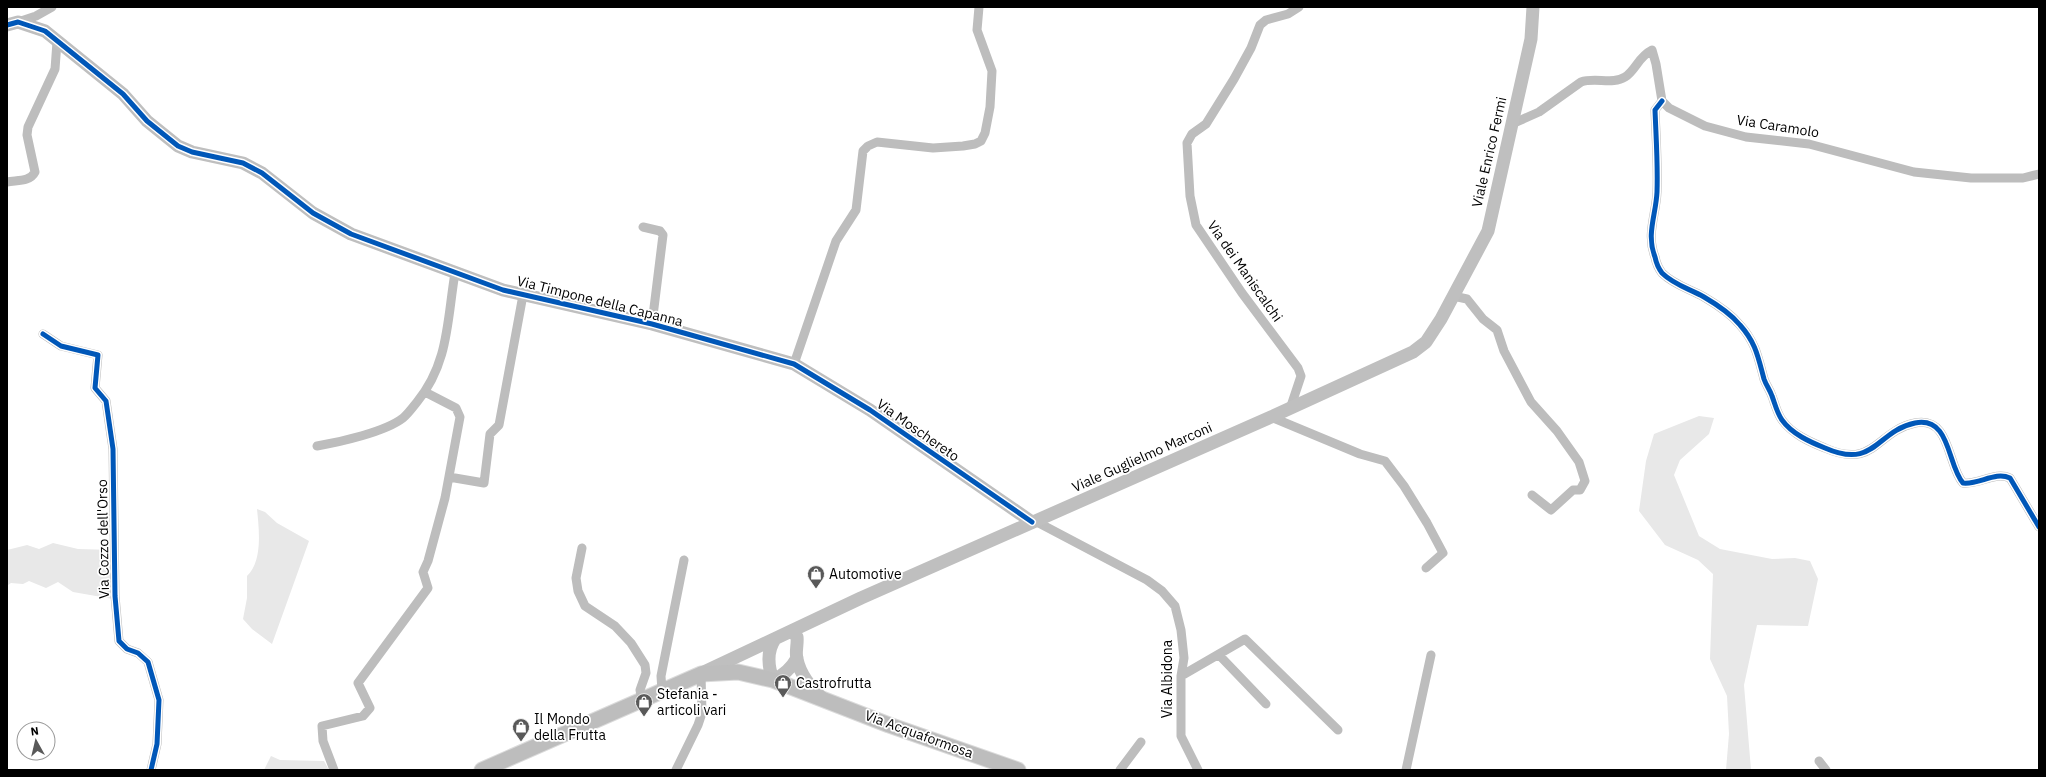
<svg xmlns="http://www.w3.org/2000/svg" width="2046" height="777" font-family="'IBM Plex Sans',sans-serif">
<style>
.green{fill:#e8e8e8}
.lines{fill:none;stroke-linecap:round;stroke-linejoin:round}
.primary-casing{stroke:#dbdbdb;stroke-width:17}
.street{stroke:#bdbdbd;stroke-width:9}
.secondary{stroke:#bfbfbf;stroke-width:13}
.primary{stroke:#bdbdbd;stroke-width:15}
.cycleway-casing{stroke:#fff;stroke-width:8}
.cycleway{stroke:#0057b8;stroke-width:5}
.labels{text-anchor:middle;stroke-width:3.5;stroke-linejoin:round;paint-order:stroke}
.street-label{font-size:14px;fill:#000;stroke:#fff}
.poi-label{font-size:14px;fill:#000;stroke:#fff;text-anchor:start}
</style>
<rect width="100%" height="100%" fill="#fff"/>
<path class="green" d="M1699,416l15,2 -5,16 -29,26 -6,15 25,61 21,13 52,10 23,-1 15,3 8,18 -10,47 -51,-1 -13,60 7,85h-25l3,-36 -2,-38 -17,-37 3,-85 -15,-14 -33,-15 -26,-34 7,-50 8,-27z
M257,509l8,3 12,11 32,18 -37,103 -20,-15 -9,-10 4,-21v-22c16,-15 12,-47 10,-67z
M53,543l25,6 35,1v49l-40,-7 -15,-10 -12,6 -17,-7 -6,3 -12,-1 -3,2 -1,-35 20,-5 12,4z
M271,756l9,4 44,1 5,9h-65z"/>
<g class="lines">
<g class="primary-casing">
<path id="primary" d="M482,770l219,-96 37,-2 35,8 116,45 129,45"/>
</g>
<path class="street" d="M18,22l18,-6 16,-9
M1662,101l-7,9c1,27 3,54 2,82 -1,23 -11,42 -2,65 1,5 4,12 7,16 12,12 28,16 42,24 12,7 27,17 36,28 16,18 18,32 24,54 2,6 6,11 8,17 3,8 5,17 10,24 10,14 28,22 43,28 50,22 51,-17 90,-25 36,-7 32,42 48,60 16,2 32,-12 47,-5l29,49
M1512,124l27,-12 42,-30c14,-5 32,3 44,-5 11,-7 13,-20 27,-27l4,14 6,37 7,7 36,18 41,11 63,7 105,28 57,6h52l16,-4
M7,182c10,-2 23,0 28,-10l-8,-37 1,-8 27,-58 2,-27
M643,227l17,4 3,4 -11,89
M1453,296l14,3 16,20 14,11 7,21 27,51 26,29 22,31 6,19 -5,9h-7l-22,20 -19,-15
M43,334l18,12 37,9 -3,33 11,13 7,48 2,147 4,45 8,8 11,4 10,9 11,38 -2,44 -6,26
M794,364l42,-123 20,-31 7,-59 5,-5 9,-4 56,6 30,-2 12,-2 6,-3 4,-8 5,-26 2,-36 -15,-41 2,-23
M1290,409l11,-33 -3,-8 -56,-75 -46,-68 -6,-29 -3,-53 5,-9 14,-10 28,-45 17,-31 9,-23 6,-5 22,-6 11,-7
M1271,417l89,37 25,7 19,25 23,37 16,30 -17,15
M317,446c23,-4 68,-14 86,-28 5,-4 10,-11 14,-16 32,-39 30,-82 38,-129
M449,477l35,6 6,-49 9,-9 24,-130
M1035,521l112,59 15,11 13,15 6,24 3,28 -3,18v60l17,34
M582,548l-6,30 2,13 7,15 30,20 16,17 14,22 1,8 -6,17 2,10
M1219,655l47,49
M1181,676l64,-37 93,91
M662,691l-1,-15 23,-116
M1819,761l7,9
M334,770l-11,-29 -1,-15 41,-10 7,-8 -12,-25 70,-95 -5,-16 5,-11 17,-63 15,-81 -4,-9 -31,-16
M676,770l22,-45 4,-12 -1,-39
M1120,770l21,-28
M1406,770l25,-115"/>
<path class="secondary" d="M7,25l11,-3 27,9 78,63 24,27 31,25 14,6 51,11 19,10 51,40 38,21 152,56 149,34 142,40 76,46 162,112
M792,631l5,6c1,7 -2,15 0,22 3,16 14,28 25,39
M775,639c-9,13 -7,27 -2,41 11,-5 18,-11 24,-22
M702,673l159,-75 410,-181 142,-65 13,-10 15,-23 47,-88 43,-192 2,-32"/>
<use href="#primary" class="primary"/>
<g class="cycleway-casing">
<path id="cycleway" d="M7,25l11,-3 27,9 78,63 24,27 31,25 14,6 51,11 19,10 51,40 38,21 152,56 149,34 142,40 76,46 162,112
M1662,101l-7,9c1,27 3,54 2,82 -1,23 -11,42 -2,65 1,5 4,12 7,16 12,12 28,16 42,24 12,7 27,17 36,28 16,18 18,32 24,54 2,6 6,11 8,17 3,8 5,17 10,24 10,14 28,22 43,28 50,22 51,-17 90,-25 36,-7 32,42 48,60 16,2 32,-12 47,-5l29,49
M43,334l18,12 37,9 -3,33 11,13 7,48 2,147 4,45 8,8 11,4 10,9 11,38 -2,44 -6,26"/>
</g>
<use href="#cycleway" class="cycleway"/>
</g>
<defs>
<g id="shop-pin" transform="scale(0.9)"><path d="M0 17L-7.5 6A9.5 9.5 0 1 1 7.5 6Z" fill="#595959" stroke="#fff"/><path d="M-5-2.5h2.3a2.7 3.5 0 0 1 5.4 0H5L5.5 6h-11ZM-1.5-2.5h3a1.5 2.3 0 0 0-3 0Z" fill="#fff"/></g>
</defs>
<g fill-rule="evenodd">
<use href="#shop-pin" x="816" y="574"/>
<use href="#shop-pin" x="783" y="683"/>
<use href="#shop-pin" x="644" y="702"/>
<use href="#shop-pin" x="521" y="727"/>
</g>
<g class="labels">
<g class="street-label">
<text transform="translate(1778 126) rotate(9)" y="5">Via Caramolo</text>
<text transform="translate(1489 152) rotate(-77)" y="5">Viale Enrico Fermi</text>
<text transform="translate(1245 271) rotate(55)" y="5">Via dei Maniscalchi</text>
<text transform="translate(600 301) rotate(14)" y="5">Via Timpone della Capanna</text>
<text transform="translate(918 430) rotate(35)" y="5">Via Moschereto</text>
<text transform="translate(1142 457) rotate(-24)" y="5">Viale Guglielmo Marconi</text>
<text transform="translate(103 539) rotate(-91)" y="5">Via Cozzo dell'Orso</text>
<text transform="translate(1167 679) rotate(-90)" y="5">Via Albidona</text>
<text transform="translate(919 734) rotate(20)" y="5">Via Acquaformosa</text>
</g>
<g class="poi-label">
<text x="829" y="579">Automotive</text>
<text x="796" y="688">Castrofrutta</text>
<text x="657" y="699">Stefania -<tspan x="657" dy="16">articoli vari</tspan></text>
<text x="534" y="724">Il Mondo<tspan x="534" dy="16">della Frutta</tspan></text>
</g>
</g>
<rect width="2046" height="777" fill="none" stroke="#000000" stroke-width="16"/>
<g transform="translate(36 741) rotate(352)"><circle r="19" fill="#ffffff" stroke="#999999"/>
<path d="M0-3L7 15L0 10L-7 15Z" fill="#595959"/>
<text y="-6" font-size="11" font-weight="bold" text-anchor="middle" fill="#000000">N</text>
</g>
</svg>
